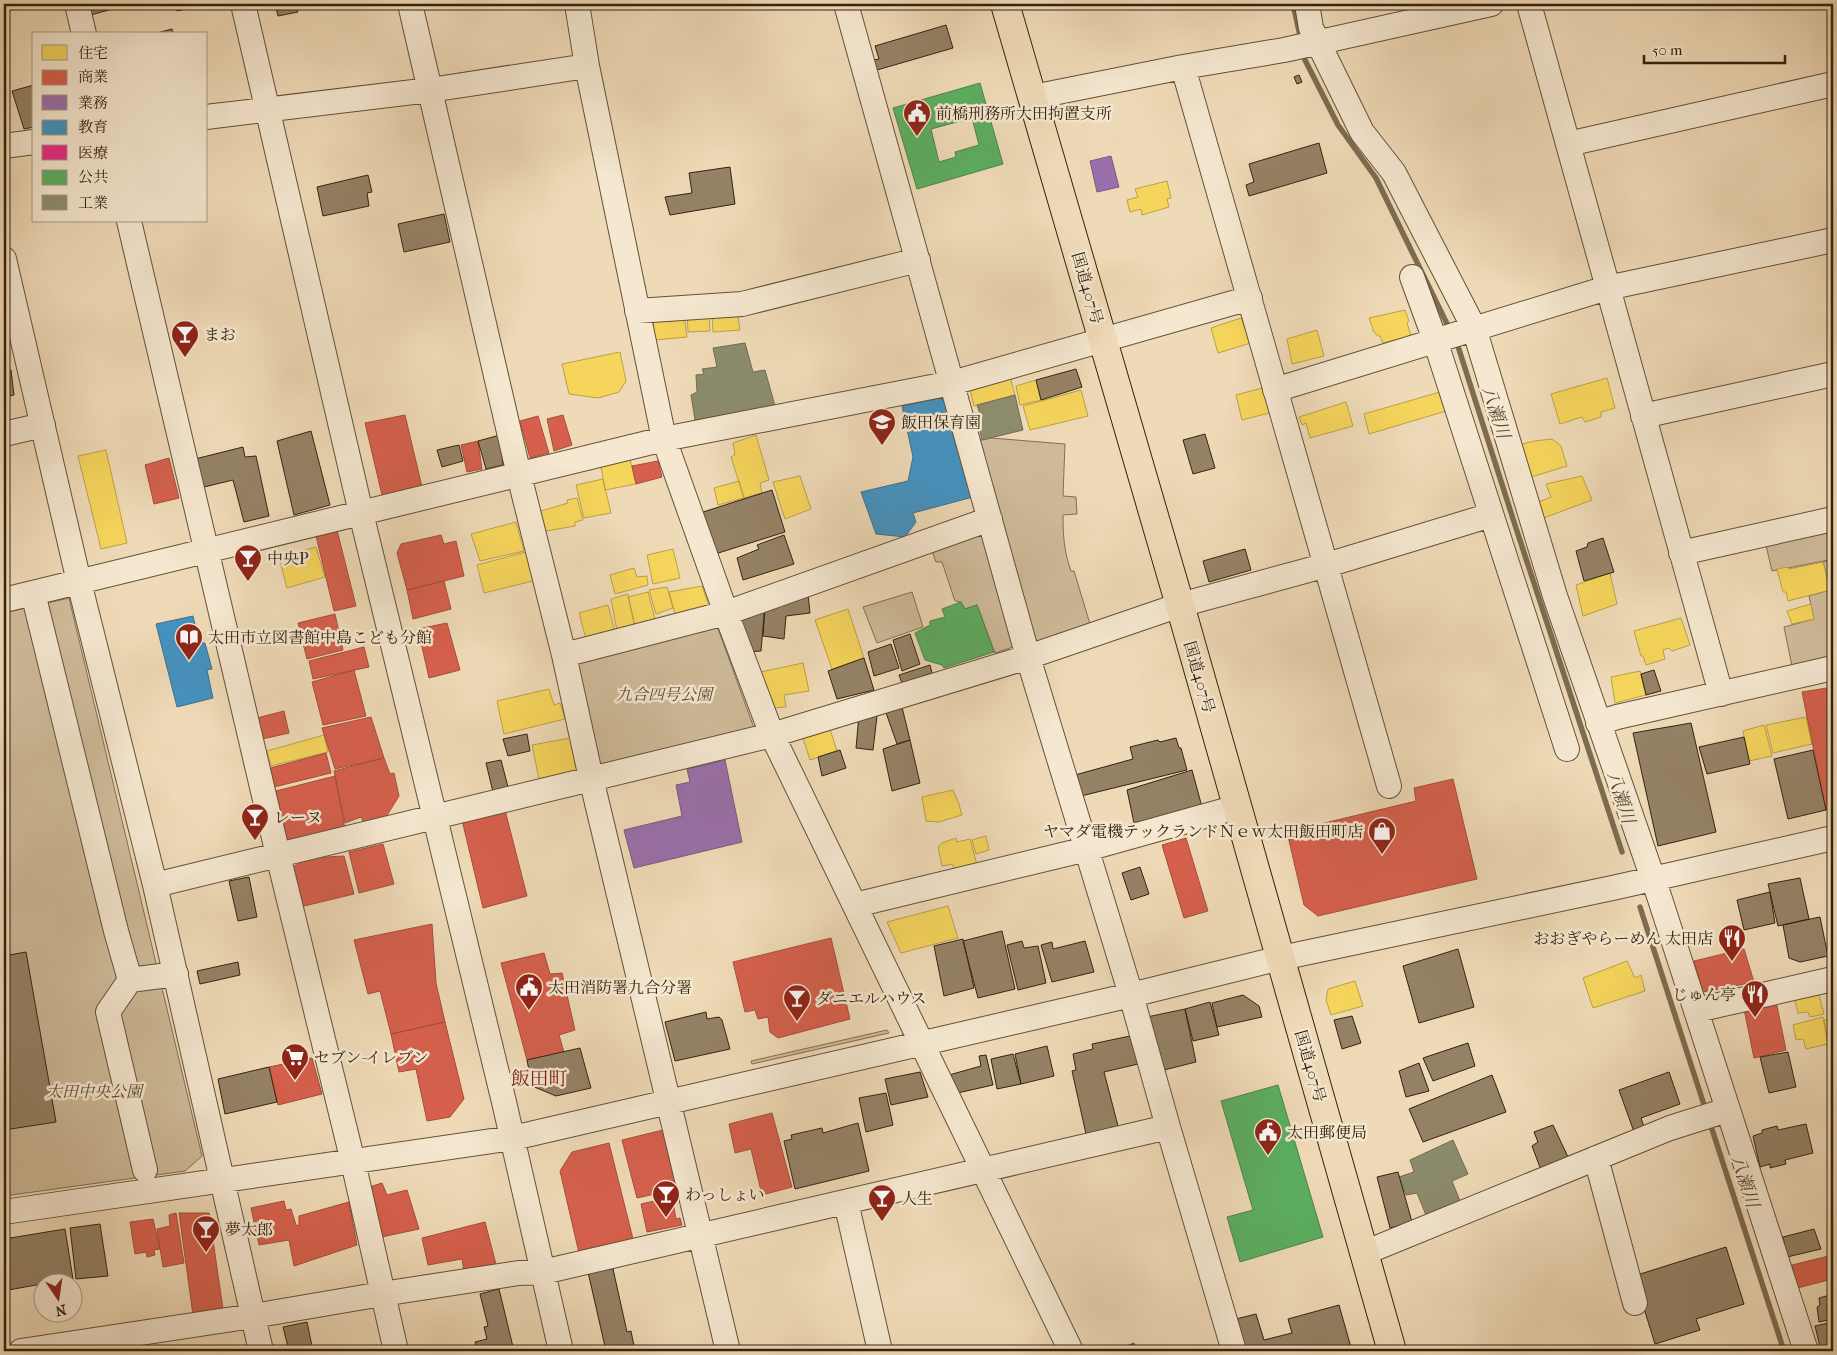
<svg xmlns="http://www.w3.org/2000/svg" width="1837" height="1355" font-family="'IM FELL French Canon','Noto Serif JP',serif">
<style>
.green{fill:#cfbb9a;stroke:#816f54}
.homes{fill:#f6d55c;stroke:#bca045}
.shops{fill:#d6604d;stroke:#a54e3a}
.offices{fill:#9970ab;stroke:#7a597c}
.schools{fill:#4393c3;stroke:#3e718d}
.health{fill:#e7298a;stroke:#b12765}
.public{fill:#5aae61;stroke:#4e8448;fill-rule:evenodd}
.industry{fill:#8c8c6e;stroke:#716c51}
.lines{fill:none;stroke-linecap:round;stroke-linejoin:round}
.stream{stroke:#7d6c51;stroke-width:5.5}
.building{fill:#958266;stroke:#33230e}
.minor-casing{stroke:#625138;stroke-width:26}
.highway-casing{stroke:#33230e;stroke-width:30}
.minor{stroke:#f5e7d0;stroke-width:24}
.highway{stroke:#efdab7;stroke-width:28}
.labels{text-anchor:middle;stroke-width:5;stroke-linejoin:round;paint-order:stroke}
.poi-label{font-size:16px;fill:#33230e;stroke:#f5e7d0;text-anchor:start}
.street-label{font-size:16px;fill:#33230e;stroke:#f5e7d0}
.park-label{font-size:16px;font-style:italic;fill:#5a4931;stroke:#f5e7d0}
.water-label{font-size:18px;font-style:italic;fill:#5e4d35;stroke:#f5e7d0}
.quarter-label{font-size:19px;fill:#7a1f14;stroke:#f5e7d0}
</style>
<rect width="100%" height="100%" fill="#efdab7"/>
<filter id="stains"><feTurbulence type="fractalNoise" baseFrequency=".004" numOctaves="4"/><feColorMatrix values="0 0 0 0 .2 0 0 0 0 .09 0 0 0 0 .02 0 0 0 .5 -.17"/></filter>
<radialGradient id="worn" r=".72"><stop offset=".6" stop-color="#630" stop-opacity="0"/><stop offset="1" stop-color="#630" stop-opacity=".3"/></radialGradient>
<path class="green" d="M991,438L1065,444L1063,496L1076,497L1077,514L1063,515C1063,535 1064,552 1071,571H1074L1090,624L1038,641L1031,637L977,441Z
M1833,527V656L1792,666L1784,627L1814,619L1809,596L1830,590L1823,562L1829,560L1772,571L1765,541Z
M975,533L984,537L1016,646L995,653L977,605L965,609L961,602L955,601L942,562H936L933,554L937,547Z
M912,592L923,627L877,643L863,607Z
M69,598L202,1156L185,1171L4,1196V613Z
M716,623L754,728L607,766L597,763L573,660Z
M887,1030L889,1033L752,1064L751,1061Z"/>
<path class="homes" d="M1167,181L1171,198L1167,199L1169,207L1142,215L1141,209L1130,212L1127,200L1138,197L1135,189Z
M737,308L740,330L713,332L712,310Z
M1405,310L1409,321L1407,323L1411,336L1383,343L1380,336H1378L1374,332L1369,318Z
M709,312L710,331L688,332L687,313Z
M684,315L687,337L655,340L653,320Z
M1241,318L1251,343L1218,353L1211,328Z
M1317,330L1324,356L1292,364L1287,339Z
M620,352L626,381L619,392L598,398L569,394L562,364Z
M1010,377L1015,395L974,406L970,389Z
M1607,378L1615,408L1601,412V417L1585,422L1582,417L1560,424L1551,394Z
M1036,380L1041,400L1020,405L1016,386Z
M1266,387L1273,412L1242,420L1236,395Z
M1081,390L1088,416L1030,430L1023,406Z
M1440,392L1446,411L1369,434L1364,414Z
M1346,402L1353,426L1310,438L1306,423L1302,425L1299,417Z
M756,435L769,480L760,483L762,493L744,498L731,457L735,455L733,443Z
M1552,439L1561,446L1567,466L1528,478L1519,445L1534,441Z
M106,450L127,543L101,549L78,456Z
M630,460L636,484L605,490L601,467Z
M800,476L811,509L785,519L773,482Z
M1582,476L1592,500L1541,519L1536,503L1551,497L1546,484Z
M603,479L611,513L584,518L576,485Z
M739,481L744,498L718,505L714,488Z
M577,498L583,520L575,522V526L541,532L538,512L568,503L567,500Z
M516,522L524,551L480,561L471,534Z
M316,547L325,577L287,588L279,557Z
M673,549L680,578L653,584L647,555Z
M4,550L9,566L4,567Z
M526,552L533,581L484,593L477,565Z
M1823,562L1830,590L1788,601L1786,592H1783L1777,569L1788,567L1789,569Z
M634,568L637,577L647,576L648,585L615,594L610,575Z
M1610,573L1617,604L1583,616L1576,585Z
M702,586L711,612L677,621L669,592Z
M667,587L673,608L656,614L649,590Z
M648,592L656,623L635,627L628,597Z
M628,594L635,627L617,631L611,599Z
M1811,604L1814,619L1792,624L1787,611Z
M608,605L615,632L586,639L579,613Z
M848,609L864,658L832,669L815,620Z
M1681,618L1690,645L1672,651L1669,648L1663,650L1665,659L1646,665L1643,656H1641L1634,631Z
M803,663L809,691L784,695L786,707L771,708L756,673Z
M1640,671L1646,695L1615,703L1611,677Z
M549,689L554,705L560,703L565,719L504,734L497,701Z
M1806,717L1812,744L1773,753L1766,725Z
M1764,725L1772,756L1749,761L1743,731Z
M829,726L837,751L810,760L802,735Z
M324,735L328,752L271,766L267,751Z
M570,738L578,770L539,779L532,745Z
M953,790L959,804L962,815L939,822L926,821L922,797Z
M986,836L989,850L976,854L972,840Z
M956,838L957,842L970,839L977,865L954,871L953,864L942,866L938,847L942,843Z
M948,906L958,938L901,953L887,922Z
M1627,961L1635,978L1641,975L1645,991L1593,1008L1583,978Z
M1355,981L1363,1006L1331,1015L1326,1000L1328,989Z
M1818,992L1824,1014L1810,1017L1808,1012L1798,1013L1794,997Z
M1823,1017L1828,1044L1806,1049L1803,1039L1796,1040L1793,1025Z
M1833,1018V1043L1828,1044L1824,1020Z"/>
<path class="shops" d="M405,415L422,487L382,495L365,423Z
M563,415L572,445L554,451L547,419Z
M538,416L549,453L530,458L520,421Z
M478,441L482,469L467,472L461,445Z
M169,458L179,498L154,504L145,465Z
M658,461L662,477L636,484L632,466Z
M337,530L356,606L334,611L316,536Z
M441,535L444,544L456,541L464,576L407,590L397,553L401,544Z
M444,581L451,609L413,619L407,590Z
M335,614L343,650L307,659L298,623Z
M447,623L460,670L429,678L418,629Z
M364,647L369,667L313,679L309,661Z
M354,670L366,716L323,725L312,682Z
M1833,687V809L1826,810L1802,692Z
M284,711L289,733L258,740L253,719Z
M371,717L384,758L335,769L322,728Z
M326,753L331,773L270,788L267,769Z
M384,758L390,774L394,773L399,796L386,817L364,823L361,817L345,823L334,771Z
M335,776L345,829L286,842L272,792Z
M1453,779L1477,879L1318,916L1304,905L1287,832L1416,801L1414,788Z
M505,810L527,896L483,908L462,820Z
M1186,838L1208,911L1184,918L1162,845Z
M383,844L394,884L359,893L349,852Z
M344,856L354,894L300,907L292,870L293,867L309,858Z
M432,924L436,983L445,1022L391,1034L380,991L368,994L354,940Z
M831,938L850,1019L778,1038L770,1032L768,1017L758,1019L755,1010L745,1012L733,962Z
M1744,949L1754,982L1703,992L1694,961Z
M544,953L550,974L562,973L575,1030L559,1035L564,1052L527,1060L501,963Z
M1776,1001L1786,1050L1754,1058L1744,1009Z
M445,1022L464,1099L450,1117L427,1121L416,1069L399,1072L391,1034Z
M312,1058L322,1094L278,1105L269,1067Z
M772,1113L792,1187L762,1195L751,1149L735,1153L729,1124Z
M663,1130L678,1189L637,1198L622,1140Z
M609,1143L633,1239L579,1253L560,1171L572,1152Z
M382,1183L387,1195L407,1190L419,1229L377,1238L366,1188Z
M672,1197L676,1219L680,1218L682,1225L647,1232L641,1204Z
M284,1201L286,1210L291,1209L296,1225L299,1226V1216L349,1202L357,1245L294,1266L289,1240L259,1245L251,1208Z
M176,1213L184,1263L163,1267L157,1229L170,1226L169,1215Z
M179,1213H209L223,1309L193,1315Z
M153,1219L160,1249L154,1250L155,1255L147,1257L146,1252L135,1254L130,1222Z
M485,1222L497,1268L464,1272L462,1259L428,1265L422,1238Z
M1833,1255V1279L1797,1288L1792,1265Z"/>
<path class="offices" d="M1111,156L1119,187L1097,192L1090,161Z
M725,760L742,842L634,868L624,830L682,816L676,785L690,782L687,769Z"/>
<path class="schools" d="M940,398L953,406L973,497L913,513L916,522L905,537L876,534L861,492L908,481L913,457L902,406Z
M193,616L199,643H205L212,669L207,670L213,698L177,707L156,624Z"/>
<path class="health" d="M1134,1343L1137,1351H1113Z"/>
<path class="public" d="M980,83L1003,164L917,189L893,108ZM972,118L979,145L955,152L956,157L939,162L931,129Z
M961,602L965,609L977,605L994,652L944,668L942,665L925,660L915,633L930,625V621L945,617L942,609Z
M1278,1085L1323,1237L1240,1262L1227,1217L1253,1210L1221,1101Z"/>
<path class="industry" d="M745,343L753,372L765,370L775,406L695,420L691,395L697,392L696,375L704,374L702,369L717,367L713,348Z
M1015,395L1023,430L982,440L977,419L981,417L977,405Z
M1453,1140L1468,1174L1452,1181L1460,1201L1426,1215L1417,1193L1406,1195L1399,1177L1414,1172L1410,1160Z"/>
<g class="lines">
<path class="stream" d="M1293,4L1301,40
M1303,52L1305,60L1338,125L1376,178L1450,330
M1456,340L1515,525L1622,852
M1640,907L1706,1111
M1709,1120L1784,1351"/>
</g>
<path class="building" d="M84,4H115L116,8L87,16Z
M176,4H208L177,11Z
M275,4H296L298,12L278,16Z
M946,25L953,48L877,70L874,60L879,59L875,46Z
M172,29L173,34H153Z
M1299,75L1302,82L1297,84L1294,77Z
M34,85V127L24,129L12,91Z
M1319,143L1327,173L1249,196L1246,185L1254,182L1249,164Z
M730,167L735,204L670,215L665,197L692,193L689,173Z
M368,175L372,192L367,193L369,206L323,216L317,187Z
M444,214L450,242L404,252L398,224Z
M1076,369L1082,387L1041,400L1036,380Z
M11,370L14,395L4,397V371Z
M311,431L330,505L294,515L277,441Z
M1205,434L1215,468L1193,474L1183,440Z
M500,435L503,465L486,469L478,441Z
M459,445L463,461L442,467L437,450Z
M243,447L245,457L256,456L269,516L244,522L233,480L204,487L195,459Z
M772,490L785,532L712,555L700,513Z
M784,535L794,564L743,580L737,558L759,549L757,545Z
M1603,538L1614,572L1584,581L1576,551L1587,547L1588,543Z
M1245,549L1251,570L1209,582L1203,561Z
M808,594L810,613L786,616L784,639L763,636L765,608L775,609V604Z
M765,604L761,651L745,652L737,611Z
M910,634L920,664L902,671L893,640Z
M891,644L899,668L874,676L868,652Z
M864,658L874,690L837,699L828,671Z
M930,665L932,673L902,683L899,675Z
M1654,670L1661,691L1646,695L1641,674Z
M901,703L910,740L897,744L884,707Z
M859,715L877,716L873,750L856,748Z
M1691,723L1716,832L1658,846L1633,733Z
M527,734L530,751L508,756L503,739Z
M1744,737L1750,764L1707,774L1699,747Z
M1176,738L1179,748H1181L1187,770L1081,796L1075,775L1133,759L1130,747L1158,740L1160,742Z
M910,740L920,783L892,791L883,749Z
M840,750L846,768L822,776L818,757Z
M1813,750L1826,810L1788,819L1774,759Z
M501,760L508,787L493,792L486,763Z
M1192,770L1202,807L1134,823L1127,790Z
M1140,867L1149,894L1131,900L1122,873Z
M249,877L257,917L238,921L229,881Z
M1800,878L1809,919L1778,926L1768,884Z
M1770,892L1775,923L1744,930L1737,900Z
M1820,917L1828,956L1800,962L1789,958L1783,925Z
M1002,931L1015,989L978,998L963,941Z
M963,939L974,988L944,996L934,946Z
M1022,941L1024,948L1038,946L1046,983L1018,990L1007,945Z
M1085,941L1094,972L1052,982L1041,945L1052,942L1053,949Z
M1458,949L1474,1007L1419,1023L1403,966Z
M26,952L56,1122L4,1130V956Z
M238,962L240,975L200,984L197,971Z
M1243,995L1259,1006L1262,1017L1217,1027L1212,1003Z
M1210,1002L1219,1035L1193,1041L1185,1009Z
M1185,1009L1196,1062L1160,1071L1147,1017Z
M706,1012L707,1019L719,1017L722,1020L730,1049L675,1061L665,1022Z
M1352,1016L1361,1043L1342,1049L1334,1020Z
M1130,1036L1138,1064L1104,1072L1118,1126L1086,1134L1072,1071L1076,1070L1073,1054L1093,1049L1092,1044Z
M1468,1043L1475,1066L1433,1081L1423,1058Z
M1047,1046L1054,1076L1021,1084L1015,1054Z
M580,1048L591,1088L556,1096L532,1086L527,1060Z
M1788,1052L1796,1087L1769,1093L1760,1057Z
M1013,1054L1021,1084L997,1089L991,1059Z
M986,1055L993,1085L953,1094L949,1075L981,1066L979,1056Z
M1419,1063L1429,1091L1406,1097L1399,1071Z
M269,1067L277,1102L225,1114L218,1079Z
M920,1072L928,1097L891,1105L885,1079Z
M1669,1072L1680,1104L1641,1118L1644,1127L1634,1132L1619,1090Z
M1492,1075L1506,1112L1423,1142L1409,1109Z
M886,1093L893,1125L866,1132L859,1098Z
M858,1123L869,1171L795,1189L784,1141L792,1139L791,1135L822,1128L823,1133Z
M1806,1124L1813,1153L1785,1160L1786,1164L1770,1168V1164L1760,1167L1753,1136L1762,1133V1130L1777,1126L1778,1130Z
M1553,1125L1568,1157L1541,1170L1532,1146L1538,1142L1534,1132Z
M1398,1172L1412,1222L1390,1228L1377,1177Z
M100,1224L108,1276L76,1279L70,1228Z
M65,1229L73,1279L42,1282V1284L8,1290L4,1256V1239Z
M1814,1229L1821,1249L1787,1257L1783,1237Z
M1726,1247L1744,1304L1696,1319L1700,1330L1655,1344L1634,1276Z
M610,1267L611,1269H613L627,1332L631,1331L634,1346L638,1345L640,1351H606L588,1272Z
M1830,1280H1833V1319L1819,1322L1817,1307L1820,1305L1819,1298L1830,1295Z
M499,1289L514,1351H477L475,1342L487,1339L484,1327L488,1326L480,1294Z
M1339,1305L1352,1351H1245L1236,1319L1256,1314L1264,1340L1292,1333L1288,1319Z
M307,1322L313,1351H289L283,1327Z
M1833,1322V1351H1821L1815,1326Z"/>
<g class="lines">
<g class="minor-casing">
<path id="minor" d="M77,4L84,34
M243,4L361,513L504,1102L561,1351
M410,4L519,475L564,655L591,778L728,1351
M577,4L587,66L664,439L726,613L772,735L1071,1351
M846,4L1028,657L1131,995L1168,1127L1234,1351
M1307,4L1311,28L1362,132L1394,173L1474,328L1555,596L1659,896L1806,1351
M1529,4L1721,694
M1183,67L1389,786
M1033,97L1183,67L1284,50L1491,4
M206,117L430,90L587,66
M1568,144L1833,84
M4,146L34,142
M129,221L278,855L353,1162L396,1351
M4,259L79,582L155,885L261,1351
M1412,277L1435,340L1567,749
M637,311L742,304L918,260
M1275,390L1607,288L1833,240
M1643,416L1833,374
M4,434L43,425
M1681,553L1833,519
M33,593L116,931L130,980L176,974
M4,600L664,439L952,383L1250,298
M564,655L726,613L990,519
M1598,723L1617,717L1833,668
M155,885L772,735L1028,657L1180,605L1327,565L1491,515
M855,905L1087,849L1237,807
M130,980L108,1012L145,1170
M1697,1010L1833,979
M1596,1158L1635,1303
M846,1202L880,1351
M4,1212L513,1138L1131,995L1281,958L1617,887L1833,838
M1364,1253L1670,1128L1727,1110
M21,1351L253,1316L382,1294L519,1273L543,1272L1168,1127"/>
</g>
<g class="highway-casing">
<path id="highway" d="M1005,4L1180,605L1392,1351"/>
</g>
<use href="#minor" class="minor"/>
<use href="#highway" class="highway"/>
</g>
<defs>
<g id="civic-pin" transform="scale(1.4375)"><path d="M0 17L-7.5 6A9.5 9.5 0 1 1 7.5 6Z" fill="#8f2418" stroke="#f5e7d0"/><path d="M-.6-6.5H3V-4.5H.6V-3L4-1V1h2V6H-6V1h2V-1L-.6-3ZM-1.2 2.5V6h2.4V2.5Z" fill="#fff"/></g>
<g id="bar-pin" transform="scale(1.4375)"><path d="M0 17L-7.5 6A9.5 9.5 0 1 1 7.5 6Z" fill="#8f2418" stroke="#f5e7d0"/><path d="M-6-5H6L.8 .8V4.5H3.5V6h-7V4.5H-.8V.8Z" fill="#fff"/></g>
<g id="school-pin" transform="scale(1.4375)"><path d="M0 17L-7.5 6A9.5 9.5 0 1 1 7.5 6Z" fill="#8f2418" stroke="#f5e7d0"/><path d="M0-5L7-2L0 1L-7-2ZM-4 1L0 2.5L4 1V4Q0 6-4 4Z" fill="#fff"/></g>
<g id="library-pin" transform="scale(1.4375)"><path d="M0 17L-7.5 6A9.5 9.5 0 1 1 7.5 6Z" fill="#8f2418" stroke="#f5e7d0"/><path d="M-6-4Q-3-5.5-.7-3.5V5Q-3 3-6 4ZM6-4Q3-5.5 .7-3.5V5Q3 3 6 4Z" fill="#fff"/></g>
<g id="shop-pin" transform="scale(1.4375)"><path d="M0 17L-7.5 6A9.5 9.5 0 1 1 7.5 6Z" fill="#8f2418" stroke="#f5e7d0"/><path d="M-5-2.5h2.3a2.7 3.5 0 0 1 5.4 0H5L5.5 6h-11ZM-1.5-2.5h3a1.5 2.3 0 0 0-3 0Z" fill="#fff"/></g>
<g id="restaurant-pin" transform="scale(1.4375)"><path d="M0 17L-7.5 6A9.5 9.5 0 1 1 7.5 6Z" fill="#8f2418" stroke="#f5e7d0"/><path d="M-5-6h1v4h1v-4h1v4h1v-4h1v5L-1.5 .5V6h-2V.5L-5-1ZM5-6V6H3V1.5H1.5Q1.5-4 5-6Z" fill="#fff"/></g>
<g id="supermarket-pin" transform="scale(1.4375)"><path d="M0 17L-7.5 6A9.5 9.5 0 1 1 7.5 6Z" fill="#8f2418" stroke="#f5e7d0"/><path d="M-6-5.5h2.5l.6 2H6L4.5 2H-2.5L-4.4-4H-6ZM-1.5 3.2a1.3 1.3 0 1 0 .1 0ZM3 3.2a1.3 1.3 0 1 0 .1 0Z" fill="#fff"/></g>
</defs>
<g fill-rule="evenodd">
<use href="#civic-pin" x="917" y="113"/>
<use href="#bar-pin" x="185" y="334"/>
<use href="#school-pin" x="882" y="422"/>
<use href="#bar-pin" x="248" y="558"/>
<use href="#library-pin" x="189" y="637"/>
<use href="#bar-pin" x="255" y="817"/>
<use href="#shop-pin" x="1382" y="831"/>
<use href="#restaurant-pin" x="1732" y="938"/>
<use href="#civic-pin" x="529" y="987"/>
<use href="#restaurant-pin" x="1755" y="994"/>
<use href="#bar-pin" x="797" y="998"/>
<use href="#supermarket-pin" x="295" y="1057"/>
<use href="#civic-pin" x="1268" y="1132"/>
<use href="#bar-pin" x="666" y="1194"/>
<use href="#bar-pin" x="882" y="1198"/>
<use href="#bar-pin" x="206" y="1229"/>
</g>
<g class="labels">
<g class="poi-label">
<text x="936" y="119">前橋刑務所大田拘置支所</text>
<text x="204" y="340">まお</text>
<text x="901" y="428">飯田保育園</text>
<text x="267" y="564">中央P</text>
<text x="208" y="643">太田市立図書館中島こども分館</text>
<text x="274" y="823">レーヌ</text>
<text x="1363" y="837" text-anchor="end">ヤマダ電機テックランドＮｅｗ太田飯田町店</text>
<text x="1713" y="944" text-anchor="end">おおぎやらーめん 太田店</text>
<text x="548" y="993">太田消防署九合分署</text>
<text x="1736" y="1000" text-anchor="end">じゅん亭</text>
<text x="816" y="1004">ダニエルハウス</text>
<text x="314" y="1063">セブン-イレブン</text>
<text x="1287" y="1138">太田郵便局</text>
<text x="685" y="1200">わっしょい</text>
<text x="901" y="1204">人生</text>
<text x="225" y="1235">夢太郎</text>
</g>
<g class="street-label">
<text transform="translate(1088 288) rotate(74)" y="6">国道407号</text>
<text transform="translate(1200 677) rotate(74)" y="6">国道407号</text>
<text transform="translate(1311 1066) rotate(74)" y="6">国道407号</text>
</g>
<g class="park-label">
<text x="664" y="700">九合四号公園</text>
<text x="94" y="1097">太田中央公園</text>
</g>
<g class="water-label">
<text transform="translate(1496 412) rotate(72)" y="6">八瀬川</text>
<text transform="translate(1621 797) rotate(72)" y="6">八瀬川</text>
<text transform="translate(1745 1181) rotate(72)" y="6">八瀬川</text>
</g>
<g class="quarter-label">
<text x="539" y="1085">飯田町</text>
</g>
</g>
<rect width="1837" height="1355" fill="none" stroke="#efdab7" stroke-width="20"/>
<rect x="5" y="5" width="1827" height="1345" fill="none" stroke="#33230e" stroke-width="2.5"/>
<rect x="10" y="10" width="1817" height="1335" fill="none" stroke="#33230e"/>
<rect x="32" y="32" width="175" height="190" fill="#f5e7d0" stroke="#a79982"/>
<rect x="42" y="45" width="25" height="15" fill="#f6d55c" stroke="#a79982"/>
<text x="78" y="58" font-size="15" fill="#33230e">住宅</text>
<rect x="42" y="70" width="25" height="15" fill="#d6604d" stroke="#a79982"/>
<text x="78" y="82" font-size="15" fill="#33230e">商業</text>
<rect x="42" y="95" width="25" height="15" fill="#9970ab" stroke="#a79982"/>
<text x="78" y="108" font-size="15" fill="#33230e">業務</text>
<rect x="42" y="120" width="25" height="15" fill="#4393c3" stroke="#a79982"/>
<text x="78" y="132" font-size="15" fill="#33230e">教育</text>
<rect x="42" y="145" width="25" height="15" fill="#e7298a" stroke="#a79982"/>
<text x="78" y="158" font-size="15" fill="#33230e">医療</text>
<rect x="42" y="170" width="25" height="15" fill="#5aae61" stroke="#a79982"/>
<text x="78" y="182" font-size="15" fill="#33230e">公共</text>
<rect x="42" y="195" width="25" height="15" fill="#8c8c6e" stroke="#a79982"/>
<text x="78" y="208" font-size="15" fill="#33230e">工業</text>
<g transform="translate(58 1298) rotate(167)"><circle r="24" fill="#f5e7d0" stroke="#a79982"/>
<path d="M0-4L9 19L0 12L-9 19Z" fill="#8f2418"/>
<text y="-8" font-size="14" font-weight="bold" text-anchor="middle" fill="#33230e">N</text>
</g>
<path d="M1644 55v8h141v-8" fill="none" stroke="#33230e" stroke-width="2.5"/>
<text x="1652" y="55" font-size="15" fill="#33230e" stroke="#f5e7d0" stroke-width="4" paint-order="stroke">50 m</text>
<rect width="100%" height="100%" filter="url(#stains)"/>
<rect width="100%" height="100%" fill="url(#worn)"/>
</svg>
